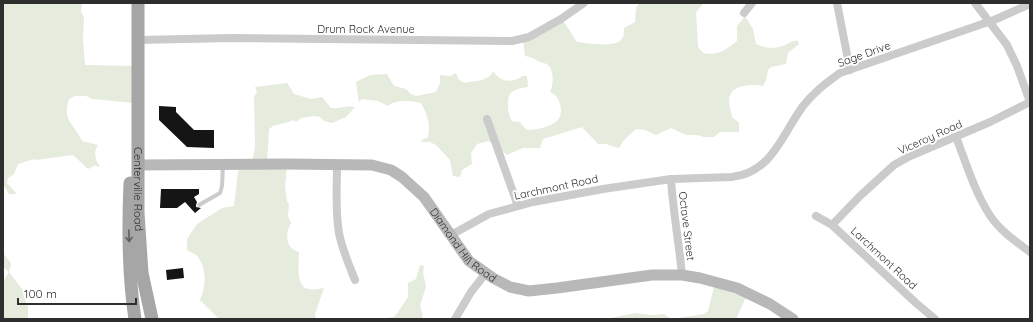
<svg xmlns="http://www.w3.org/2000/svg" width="1033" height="322" font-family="Quicksand,sans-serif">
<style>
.green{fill:#e5ebdd}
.building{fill:#151515}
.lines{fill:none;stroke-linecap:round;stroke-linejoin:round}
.lane{stroke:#cbcbcb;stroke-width:4}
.street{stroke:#cbcbcb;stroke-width:8}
.secondary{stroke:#b8b8b8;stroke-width:11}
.primary{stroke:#a6a6a6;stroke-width:13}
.oneway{stroke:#5e5e5e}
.labels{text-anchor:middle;stroke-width:4;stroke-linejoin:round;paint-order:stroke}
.street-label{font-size:11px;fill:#2e2e2e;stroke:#fff}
</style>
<rect width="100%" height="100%" fill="#fff"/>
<path class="green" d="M3,3H82L81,11L84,18L83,39L85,65L137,66L134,103L93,99L86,96H75L69,99C62,122 73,122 82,141L98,145C93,152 95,160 100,166L97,167L96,165L88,169L73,155L36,160L34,159L18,164L14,174L8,178L7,183L17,194H9L3,184Z
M639,3H711L703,4L696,12L698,47L703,53C718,56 726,50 737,41V26L745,16L753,29L756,44C767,49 774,49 785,45C789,43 793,40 798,41L799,44L788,53L786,64L771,67L768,70L766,80L763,86C750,84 730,84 729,101C729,106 731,112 732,117L739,123V132H720L714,137H704L697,135H686L671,128L656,135L645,130L636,129L624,140L619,148L606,144H598L582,127L543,139L540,148H523L507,155L489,141L477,144L471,153L472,164L462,170L460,177L453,176L450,160L436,145L430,142H421L422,140L428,137C431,124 427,114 421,103C411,101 397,99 388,106L378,101L362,99L359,102L356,82L370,75L387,74L394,86L406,89L411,94L416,96L436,92L440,83V75L450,76L456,73L459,80L465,83C475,80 489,82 493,71C501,83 512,83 523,76H527L528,87C516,89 507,90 508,105C508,112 509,115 512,121L520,122C523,126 525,130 530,130C536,130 552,126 557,121C565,113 560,95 550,92C554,85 554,69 547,64C545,63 542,63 540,62C534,59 532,57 525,56L523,40L562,19L577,42C586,43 613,48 621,40C624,37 624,32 624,28L635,22L636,8Z
M287,83L294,94L311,99L322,97L331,108C340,109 347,105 355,107L346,117L332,123L324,121L320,117L314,116L301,118L296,122L293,120C285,125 277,122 269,129L267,163L287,165L285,187L287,201L289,204L288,216L291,223C285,233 285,249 299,252C299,263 295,286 308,289C313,290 319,289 324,288L315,314L316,319H219L200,300C206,288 207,269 198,257C196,254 190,252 187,250V239L197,224L222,208L234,206L239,164L252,163L255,147L254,97L257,92L255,87Z
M3,253L11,263L9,272L22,289L25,300L28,307V319H3V282L9,272L3,267Z
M420,265L424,266L423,272L426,287L420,305L423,317L420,319H378L394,317L398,312L408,297V283L416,279Z
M715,283L747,295L736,319H606L635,313L652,315L664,314L671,319L704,314L708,311Z"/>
<path class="building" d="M159,106L176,107V112L194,130H214V148L187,147L159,120Z
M161,189H199V194L194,197L197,202L196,205V207L201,208L195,213L185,202L177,208H160Z
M183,268L184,278L167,280L166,270Z"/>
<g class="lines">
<path class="lane" d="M199,205L220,193L222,186L223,165"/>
<path class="street" d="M837,3L850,70
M975,3L1007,45L1017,66L1030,102
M744,13L752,3
M138,40L231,38L512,41L529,37L561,19L584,3
M487,119L518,206
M956,137C966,163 974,190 989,214C999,230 1015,241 1030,252
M337,165C337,187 335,211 339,233C342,249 349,265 355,280
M671,179C673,211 679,243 682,275
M816,216L832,225L916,303L935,319
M832,225L860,196L894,165L908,157L990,122L1030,102
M451,235L489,214L533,202L603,189L671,179L732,177C772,173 783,133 803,106C814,92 826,83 840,73L994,20L1030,4
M455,319L471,292L486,273"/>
<path class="secondary" id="s1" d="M139,165L286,164L372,165L391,170L402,177L424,197L469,261L493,278L510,287L529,291L557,288L652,275H682L700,278L737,288L770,304L793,319"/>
<g class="primary">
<path id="s2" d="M138,3V213L142,273L152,319"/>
<path d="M130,183C128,229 128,274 135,319"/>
</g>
</g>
<defs><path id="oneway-shaft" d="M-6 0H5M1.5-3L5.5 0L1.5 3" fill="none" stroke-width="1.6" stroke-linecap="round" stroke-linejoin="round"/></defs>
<use class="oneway" href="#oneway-shaft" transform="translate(129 236) rotate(89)"/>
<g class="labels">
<g class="street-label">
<text x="366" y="33">Drum Rock Avenue</text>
<text transform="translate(864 54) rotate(-20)" y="4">Sage Drive</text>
<text transform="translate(930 137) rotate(-24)" y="4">Viceroy Road</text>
<text transform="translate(556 187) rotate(-12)" y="4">Larchmont Road</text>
<text dy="4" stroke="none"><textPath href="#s2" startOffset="186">Centerville Road</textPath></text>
<text transform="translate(687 226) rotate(83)" y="4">Octave Street</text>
<text dy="4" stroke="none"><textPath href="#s1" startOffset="358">Diamond Hill Road</textPath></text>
<text transform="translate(884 258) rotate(43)" y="4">Larchmont Road</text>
</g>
</g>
<rect width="1033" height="322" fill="none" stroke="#2e2e2e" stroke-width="8"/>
<path d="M18 298v6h118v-6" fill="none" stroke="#2e2e2e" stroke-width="2"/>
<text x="24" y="298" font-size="12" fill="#2e2e2e" stroke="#ffffff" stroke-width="3" paint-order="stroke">100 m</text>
</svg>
